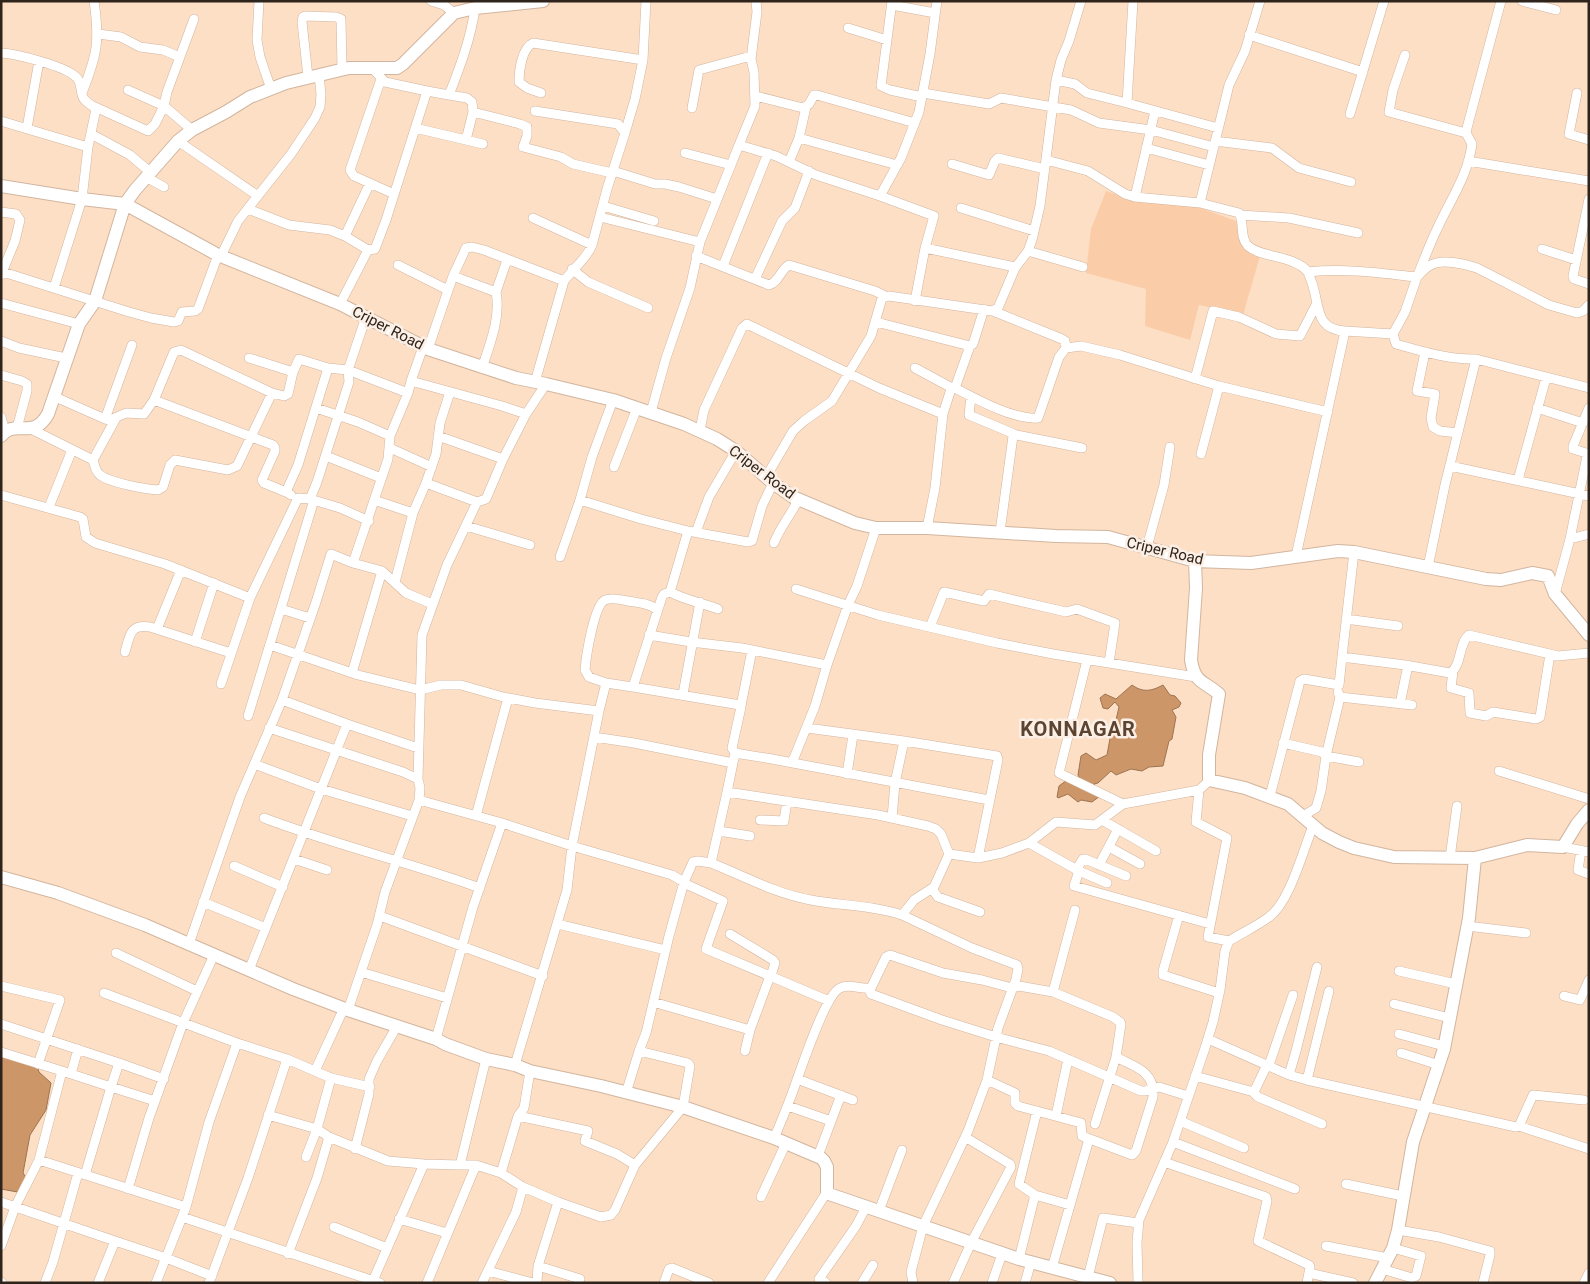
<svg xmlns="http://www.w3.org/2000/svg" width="1590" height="1284" font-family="Roboto,sans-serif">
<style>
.green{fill:#facda8}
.water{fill:#cc9669;stroke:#9d7452}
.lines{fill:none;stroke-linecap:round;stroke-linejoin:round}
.street-casing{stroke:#d2b59e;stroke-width:10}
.secondary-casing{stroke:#d2b59e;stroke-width:14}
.street{stroke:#fff;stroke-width:9}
.secondary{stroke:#fff;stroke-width:12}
.labels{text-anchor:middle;stroke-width:5;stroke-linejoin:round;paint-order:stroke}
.street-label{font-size:15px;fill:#2f241b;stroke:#fcf0e6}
.district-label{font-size:20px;font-weight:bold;letter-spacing:1px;fill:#5d4430;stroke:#fcf0e6}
</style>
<rect width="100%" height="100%" fill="#fddfc6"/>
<path class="green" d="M1106,191L1143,203L1190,204L1236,221L1243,248L1260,256L1243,315L1199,305L1190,340L1145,326L1146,289L1086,273L1091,229Z"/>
<path class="water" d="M1132,685C1143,693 1152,691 1163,685L1170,695L1175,696L1181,703L1179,707L1172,710L1176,717L1172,739L1169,741L1163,766L1149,767L1142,771L1131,769L1116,775L1111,771L1098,783L1094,784L1100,796L1092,802L1081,800L1078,802L1068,794L1058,798L1057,797L1059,786L1067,780L1082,782L1078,775L1081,756L1086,753L1096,760L1107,755L1113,722L1116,720L1119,707L1115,702L1108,709L1103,708L1100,698L1105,694L1116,699Z
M1,1054L35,1060L39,1072L51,1083L46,1110L30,1135L23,1173L28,1180L23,1193L1,1189Z"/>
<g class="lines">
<g class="street-casing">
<path id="street" d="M259,1L257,40L260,57L271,89
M431,1L444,5L454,13
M892,1L881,86L890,90L922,97
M1133,1L1127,103L1218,128
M1501,1L1467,128L1466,133L1472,144C1468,175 1451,199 1438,227C1430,243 1424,260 1417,277C1420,274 1424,269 1429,266C1441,258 1465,264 1477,268L1549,305L1577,313L1583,311L1589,305
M1522,1L1556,10
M892,5L935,13
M848,28L887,40
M98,34L121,37L140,47L163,50L180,57
M1249,35L1363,72
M1,53C17,54 65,66 76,77C83,83 79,92 84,99C87,103 92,105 96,109L88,147
M1405,55L1393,90L1389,112L1466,133
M308,77L302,22L303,17L305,16L336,17L341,19L342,69
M381,79L350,170L354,176L394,194
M1056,80L1075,84L1087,93L1127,103
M427,91L449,95C460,67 471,38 475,8
M82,93C97,55 100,42 94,1
M541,93L527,88L519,82C519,70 522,48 533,43L643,60
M923,93L989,104L1001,98L1071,110L1099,123L1151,130L1214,147
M1577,93L1569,134L1589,140
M449,95L467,98L472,102L473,112L466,140
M756,96L803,108L809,104L814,95H817L915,123
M93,106L148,131L155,124L164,106L128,90
M692,108L699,70L751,56
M535,111L618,124L625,133
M473,112L520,124L527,127V136L523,147L561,157L573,164L612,173
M1350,114L1384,1
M1,121L88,147L82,199L54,288
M27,128L39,61
M415,128L483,144
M192,130L164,106L167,92L194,19
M91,134L130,155L150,172
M799,138L897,165
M178,141L258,196
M1215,141L1272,148L1299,168L1351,182
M739,145L755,106L754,72L751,59L757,12L756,1
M1146,148L1209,165
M685,153L731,165
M1046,160L1088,171L1125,194L1135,197L1200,203L1239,213C1245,223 1239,237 1248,246C1261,258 1294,255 1308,272C1309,275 1311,280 1312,283C1320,306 1315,330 1345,331
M1468,161L1589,181
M789,162L799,138L806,107
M952,164L989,175L995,161L998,158L1045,169
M613,171L655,184H665L679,187L717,199
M146,177L164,187
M1135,197L1155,111
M1589,199L1573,276L1574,279L1589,284
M1200,203L1229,85L1245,51L1260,1
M603,206L654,221
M961,208L1034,231
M248,209L289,225L330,230L345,236L368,250L375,249L386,220L427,91L385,82L373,69
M1,212L16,214L20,220L15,241L1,275
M1240,215L1289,218L1358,233
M600,217L700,242
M533,218L592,245
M345,236L370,183
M925,248L1015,267
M1542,249L1576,260
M1028,251L1083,267
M221,256L238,221L291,154L315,118L320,107L321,94L319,75
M696,256L769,285C779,282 781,269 789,265L875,291L885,296
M398,265L448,290
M723,266L768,153
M572,269L588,282L648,308
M3,272L129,312L151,318L174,322L178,321L182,312L195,311L198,309L218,255
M1308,272C1344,268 1380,273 1417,277L1405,312L1393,334L1396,344C1421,351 1449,360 1476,359L1589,388
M453,276L466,248L472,247L484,250L564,281
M755,279L782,221L795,208L809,171
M496,292L507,260
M915,301L925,248L934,216L880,196L901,158L919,112L930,54L937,1
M1,303L79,324
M340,304L368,250
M993,311L1062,339L1065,341L1066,348
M876,322L970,346L973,344L984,309
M1,341L19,348L66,358
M428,349L453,276L496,292C501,317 490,344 482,368
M1425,352L1417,391L1435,394L1431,418L1433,427L1440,431L1458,433
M249,358L293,372
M915,368L952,388
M1,375L22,381L27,384V391L17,428
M1195,379L1213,311L1239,317L1276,334L1300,336L1317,303
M411,381L502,406L526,414
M535,382L564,281C572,270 588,257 592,245L607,189L625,133L635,99L643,60L646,1
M955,388L970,346
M53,396L105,419L110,420L126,413L144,414L154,400
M971,397L969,415L1012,433L1013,436L1000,532
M316,408L358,422L390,436
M1537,408L1583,423
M651,412L666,358L690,288L700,242L739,145L776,156L816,175L880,196
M1,417L5,431
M105,419L132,345
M31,429L93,460C95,466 95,471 100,475C111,483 144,489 158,490L163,487L170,465L175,460L228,470L237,466L272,393
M700,430L704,410L742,328L747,324L879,388L943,414
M1012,434L1082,448
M438,436L503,459
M390,448L432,467
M1201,454L1219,386
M326,456L381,478
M93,460L116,418
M1450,466L1589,496
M614,467L637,408
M766,477L793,431L804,421L832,401L871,336L882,298L889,296L992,311L998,308L1015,268L1028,251L1032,240L1040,206L1056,80L1061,60L1069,41L1081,1
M1518,480L1546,378
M426,483L477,502
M286,492L264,483L262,480L275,451V448L273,445L154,400L174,352L181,350L272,393L284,396L288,394L293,372L299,359L328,368L348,370L408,393
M1,495L80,517L83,519L86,537L95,543L165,564L250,598
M291,495L286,492L298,465L328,368
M310,499L340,508L369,521
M374,500L413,513
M580,500L641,519L688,531
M49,507L72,450
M466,526L530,545
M927,528L935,488L943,414L951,389L955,388C976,399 1014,420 1038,418L1059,357L1066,348L1081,346L1120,355L1219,386L1328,412
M696,532L709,497L736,451
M1570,539L1589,534
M774,543C780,527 791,515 798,500
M1147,547L1164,485L1170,447
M1296,556L1345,331L1393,334
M560,557L580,500L592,457L613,400
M353,563L382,571L406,593L432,604
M1428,567L1445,485L1476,359
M395,582L413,513L426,483L436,454L440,423L450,392
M796,589L878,615L997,643L1053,654L1196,677
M670,592C685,600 702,603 718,609
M1555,594L1570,539L1587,456L1586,453L1573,449V446L1589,408
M281,609L310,618
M1346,619L1398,626
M930,627L944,592L984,601L989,594L1066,612L1077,609L1115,623L1109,663
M157,629L181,570
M649,635L691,642L742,648L827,665
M195,642L214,583
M270,645L358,675L420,690L441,685H461L503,697L535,703L599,711
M125,652C130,636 129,624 150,627L231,653
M1342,657L1354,552
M1087,660L1059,773L1123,804
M1453,671L1451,688L1469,693L1470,713L1486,716L1493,712L1536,719L1540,717L1550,654
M352,673L382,571
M606,683L589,677L585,670C586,657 594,605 605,600C612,597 621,600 628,601C638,603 650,603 657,610
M221,684L250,598L298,498L310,499L317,482L349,382L348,370L366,317
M633,687L740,705L741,707L732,748L735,753
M1338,692L1340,697L1412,705
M683,694L700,602
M282,700L347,724
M1400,704L1408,665
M741,706L752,650
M248,716L314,500
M269,728L403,772L418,779
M807,728L904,741L895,783L892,818
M594,737L634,743L733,763
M904,741L997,756L998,760L978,858
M1283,743L1322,752L1326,756L1359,762
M792,763L815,706L827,665L848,605L857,586L876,528
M254,764L321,789L412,816
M1499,771L1589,799
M847,774L853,735
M1199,790L1196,822L1227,838L1208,937L1229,941
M727,792L878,815L928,826L936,829L941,834L949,854L934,887L914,900L902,915C872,905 842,906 811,900C776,894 744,876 711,863Z
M727,792L735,753L772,759L989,800
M1270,796L1300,681L1304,679L1339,685L1342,657L1405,665L1450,673C1462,666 1458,644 1469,635L1558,656L1589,653
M419,800L502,823L473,907L436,1039
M476,816L508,698
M1303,816L1316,808L1321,791L1326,756L1340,697
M264,818C335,845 409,862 480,888
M760,820L784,821L787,801
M1102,820L1156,851
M502,823L572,846L672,875L684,882L669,936L646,1033L639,1051L626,1093
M719,831L750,836
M1029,843L1056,822L1095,825L1123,804L1199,790L1210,780
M1109,847L1140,864
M1563,847L1589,852
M1581,850L1578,870L1589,874
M949,854L978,858L1002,853L1029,843L1079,871L1107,883
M1450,858L1457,806
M294,859L327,870
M711,863L698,861L693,862L684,882L688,885L723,901L706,949L770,976
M1099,865L1118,829
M234,866L283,887
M1076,870L1083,859H1085L1126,876
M1079,871L1074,886L1210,924
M932,889L938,897L980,912
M203,902L266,928
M902,915L972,948L1017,965L1018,969L1016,979L998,1028L987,1080L968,1131L923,1226L911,1272L913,1283
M1179,915L1163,971V975L1219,993
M380,916L543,976
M558,924L666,950
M1467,926L1526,933
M730,934L773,960L775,963L771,976
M189,944L240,797L282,700L316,602L331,554L353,563L388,459L390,436L408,393L411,381L423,347
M116,953L197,991
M249,970L347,724L418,748
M1399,971L1456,984
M361,972L447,998
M1,986L60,1000L38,1064
M869,989L871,994L942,1020L996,1037L1049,1051L1141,1091H1145L1159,1087L1188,1096
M1053,992L1075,910
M104,993L237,1043L287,1059L331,1078L370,1087
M1564,996L1580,1000L1589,980
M653,1002L750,1030L745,1051
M1394,1004L1450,1018
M348,1010L377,925L385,892L419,800L420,788L418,779L422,635L447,565L477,502L486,499L503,459L526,414L546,384
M1,1024L119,1063L111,1087L155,1101
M750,1030L770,976L829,1001
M1399,1034L1444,1046
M1208,1039L1289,1075L1296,1051L1317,967
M1,1052L62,1071L39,1160L15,1207L1,1246
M1401,1053L1439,1065
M119,1063L164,1079
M515,1065L567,890L572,846L599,711L606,683L633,687L662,597L664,594L670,592L688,531L748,542L752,541L762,506L773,483
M62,1071L111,1087L85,1175
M315,1071L344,1008
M71,1074L78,1049
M1289,1075L1307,1080L1329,991
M1195,1076L1254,1092L1265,1069L1269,1065L1293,995
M797,1079L853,1100
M1307,1080L1516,1127L1519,1126L1533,1095L1584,1100
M1253,1092L1258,1097L1322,1124
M788,1106L831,1121
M1037,1111L1019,1184L1035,1195L1070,1205
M268,1115L317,1129L329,1137L317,1178L288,1254
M518,1116L588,1131L585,1141L617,1154L635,1165L683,1107L690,1066L688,1063L639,1051
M1056,1116L1068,1059
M1180,1121L1244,1148
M1095,1124L1116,1057
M1519,1126L1589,1149
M329,1137L388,1161L424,1164L460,1165
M774,1138C780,1125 785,1112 790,1099C798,1079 824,995 840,988C850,983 861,990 871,988L886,957L890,955L943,973L982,980L1012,988L1019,986L1053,992L1113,1017L1120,1022L1121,1024L1116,1057C1134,1067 1155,1070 1153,1097L1136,1151L1132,1155L1082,1136L1081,1123L1018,1106L1015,1103V1093L987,1080
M1173,1142L1295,1189
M355,1149L369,1094V1079L377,1061L397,1026
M818,1156L841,1095
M306,1157L317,1129L331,1078
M39,1160L186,1207
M1164,1162L1266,1197L1267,1201L1258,1241L1309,1265L1310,1267L1307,1283
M476,1165L501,1173L523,1187L558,1202L538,1266L537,1283
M501,1173L518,1116L524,1108L530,1071
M1346,1184L1403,1196
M128,1189L149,1118L183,1023L214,955
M761,1197L786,1143
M1,1202L115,1241L98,1283
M558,1202L601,1217L611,1215L615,1210L635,1165
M879,1211L902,1150
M182,1217L380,1283
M399,1219L447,1233
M334,1227L387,1248
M1398,1230L1439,1237L1490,1251V1255L1483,1283
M115,1241L166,1258L212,1276
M1326,1246L1388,1258
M1019,1259L1035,1195
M538,1266L580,1279
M1052,1268L1089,1139
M1382,1269L1412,1278L1416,1276L1421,1256L1393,1248
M488,1271L533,1283
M1309,1273L1353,1283
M1088,1277L1103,1218L1138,1223
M1,1282L2,1283
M45,1283L53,1262L78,1173
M156,1283L186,1207L209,1122L237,1043
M209,1283L248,1178L287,1059
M372,1283L424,1164
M427,1283L476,1165H460L486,1059
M482,1283L516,1212L523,1187
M664,1283L669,1269L672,1268L709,1283
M768,1283L827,1192
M826,1283L819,1279L856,1226L866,1207
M862,1283L873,1265
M953,1283L971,1243L1011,1167L1010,1164L965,1137
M992,1283L1002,1254
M1025,1283L1031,1262
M1138,1283L1137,1242L1139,1220L1173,1142L1205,1048L1213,1022L1220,990L1225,951L1229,941C1242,933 1257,926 1269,917C1290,902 1303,850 1313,826
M1584,1283L1589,1273"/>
</g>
<g class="secondary-casing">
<path id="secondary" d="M1,186L82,199L125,204L218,255L340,304L428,349L516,378L546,384L613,400L684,424L717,439L736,451L773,483L793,497L855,523L876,528H927L1056,536L1108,537L1195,561L1251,563L1338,551L1354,552L1486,579L1501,580L1532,573L1548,576L1555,594L1589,635
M1,436C15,418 33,441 48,414L79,324L95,301L125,204L135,190L178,141L192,130L226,112L250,97L286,83L349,68H397L403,64L454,13L475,8L543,1
M1195,561L1196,588L1191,660C1195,684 1203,680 1219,694L1209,755V780L1245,788L1288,804L1322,833L1339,842L1354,848L1394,857L1475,858L1527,845L1563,847L1577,824L1589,810
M1,877L58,893L145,925L293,989L348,1010L436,1039L445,1044L486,1059L515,1065L530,1071L601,1086L683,1107L774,1138L821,1158L824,1161L827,1167V1192L829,1194L1019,1259L1110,1283
M1375,1283L1393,1248L1398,1230L1413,1142L1444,1049L1469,918L1475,858"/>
</g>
<use href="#street" class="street"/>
<use href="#secondary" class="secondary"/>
</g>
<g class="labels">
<g class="street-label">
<text transform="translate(388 328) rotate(27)" y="5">Criper Road</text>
<text transform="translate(762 472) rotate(37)" y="5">Criper Road</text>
<text transform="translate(1165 551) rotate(13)" y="5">Criper Road</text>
</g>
<g class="district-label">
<text x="1078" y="736">KONNAGAR</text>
</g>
</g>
<rect width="1590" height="1284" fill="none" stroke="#2f241b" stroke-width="5"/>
</svg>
